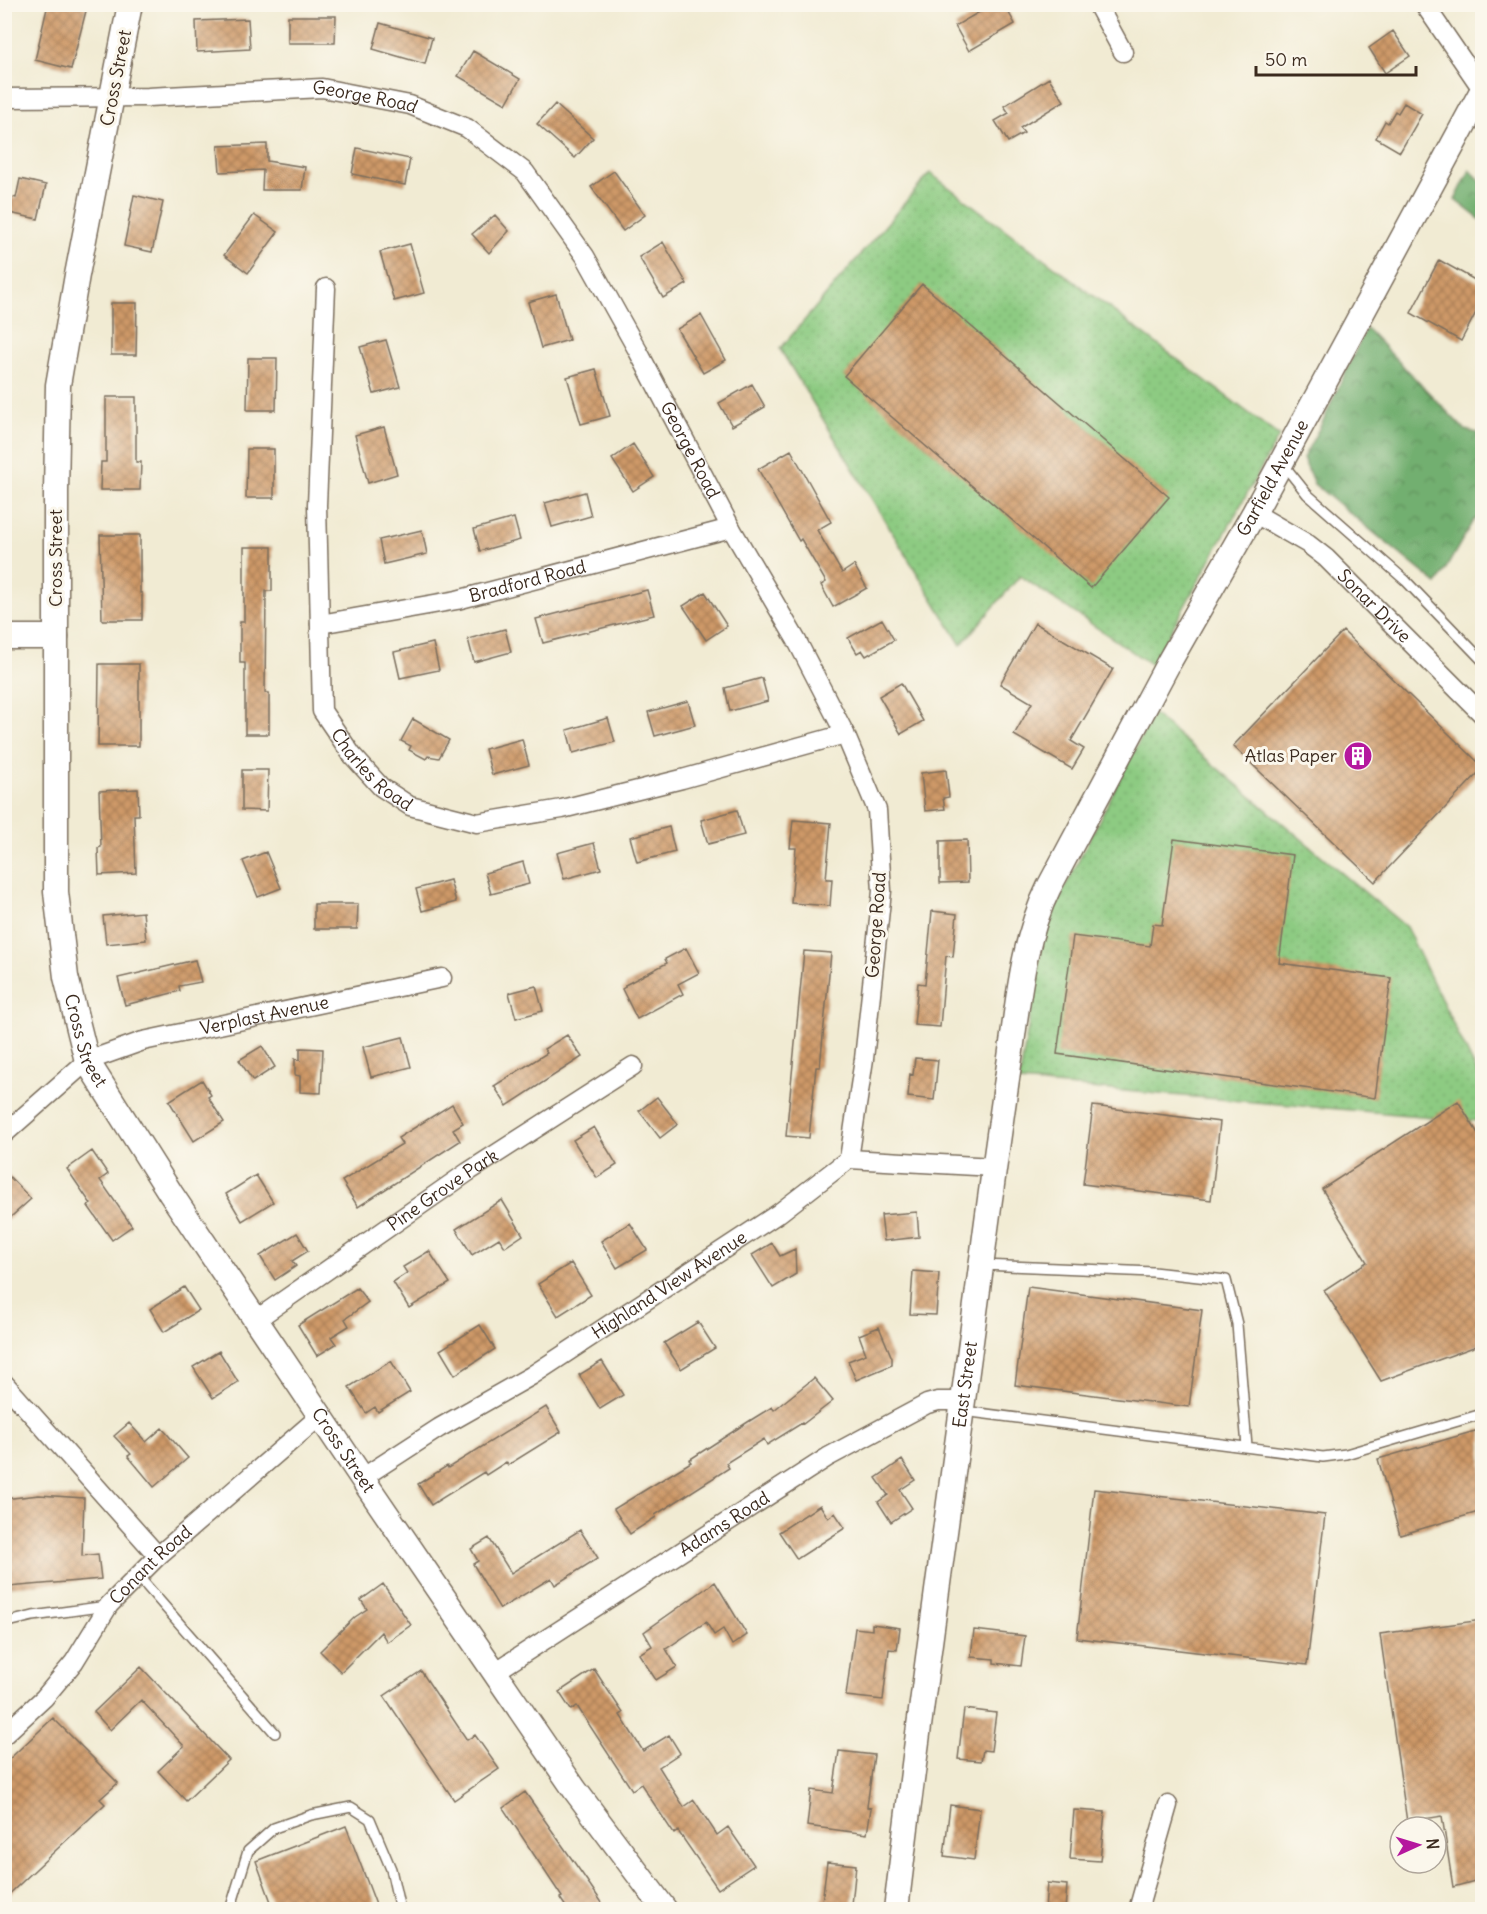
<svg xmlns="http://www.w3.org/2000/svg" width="1487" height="1914" font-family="Delius,sans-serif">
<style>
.forest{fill:url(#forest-crowns);stroke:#566c47;stroke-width:1.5}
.park{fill:url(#park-dots);stroke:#647a50;stroke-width:1.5}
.building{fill:url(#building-cross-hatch)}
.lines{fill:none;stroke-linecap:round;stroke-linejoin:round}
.service-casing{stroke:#7b6e5d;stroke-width:12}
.minor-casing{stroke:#7b6e5d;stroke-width:21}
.tertiary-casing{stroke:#7b6e5d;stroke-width:27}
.service{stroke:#fff;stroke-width:9}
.minor{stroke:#fff;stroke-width:18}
.tertiary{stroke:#fff;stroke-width:24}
.labels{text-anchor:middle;stroke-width:6;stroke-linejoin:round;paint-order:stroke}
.street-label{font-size:18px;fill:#3b2a1e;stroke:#fbf7ec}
.poi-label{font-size:18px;fill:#3b2a1e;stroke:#fbf7ec;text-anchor:end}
</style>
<defs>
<pattern id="forest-crowns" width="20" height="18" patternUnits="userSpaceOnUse" patternTransform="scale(1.5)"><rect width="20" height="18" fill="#72af70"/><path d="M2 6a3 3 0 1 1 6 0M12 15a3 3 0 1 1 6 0" fill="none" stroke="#5f8f5b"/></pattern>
<pattern id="park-dots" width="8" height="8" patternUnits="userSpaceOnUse" patternTransform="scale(1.5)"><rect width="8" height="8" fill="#8dcb82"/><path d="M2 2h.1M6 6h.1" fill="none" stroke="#7bae70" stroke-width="1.8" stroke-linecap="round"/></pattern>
<pattern id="building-cross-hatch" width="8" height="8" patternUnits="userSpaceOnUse" patternTransform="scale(1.5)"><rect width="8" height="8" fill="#ce9968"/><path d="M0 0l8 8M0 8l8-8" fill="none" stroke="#a87d55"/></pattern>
</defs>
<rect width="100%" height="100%" fill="#fbf7ec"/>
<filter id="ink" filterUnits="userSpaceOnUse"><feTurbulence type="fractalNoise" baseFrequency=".0167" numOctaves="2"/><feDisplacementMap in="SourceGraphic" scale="12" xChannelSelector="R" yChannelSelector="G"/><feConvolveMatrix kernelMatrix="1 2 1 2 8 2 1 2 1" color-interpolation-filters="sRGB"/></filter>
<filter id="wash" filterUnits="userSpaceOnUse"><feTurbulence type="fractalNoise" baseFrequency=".008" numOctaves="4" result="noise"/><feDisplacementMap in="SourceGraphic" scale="24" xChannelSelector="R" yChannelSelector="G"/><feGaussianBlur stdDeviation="1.35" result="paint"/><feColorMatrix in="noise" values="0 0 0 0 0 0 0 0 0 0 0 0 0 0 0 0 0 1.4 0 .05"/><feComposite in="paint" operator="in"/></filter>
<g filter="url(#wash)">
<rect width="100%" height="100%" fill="#f1ebd3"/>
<path class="forest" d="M1470,170L1482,182V221L1455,200Z
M1366,328L1465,430L1482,434V515L1473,521L1437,584L1314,484L1303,458L1322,423Z"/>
<path class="park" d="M930,173L1279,436L1152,665L1020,576L961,645L780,349Z
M1153,714L1406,927L1482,1083L1479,1121L1019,1082L1045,927Z"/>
<g id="blocks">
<path class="building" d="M48,4H77L87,7L71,69L35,60Z
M993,4H1004L1015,24L969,51L955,26Z
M288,16H336L335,43H288Z
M248,19L250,49L197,52L196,21Z
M380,23L432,38L425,64L373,49Z
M1393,31L1410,56L1385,73L1369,48Z
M473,51L520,79L506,104L458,76Z
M1049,78L1064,101L1020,128L1024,133L1008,142L995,121L1009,113L1004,106Z
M1404,103L1422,114L1400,152L1376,138L1385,121L1388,123L1395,111L1398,113Z
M555,104L593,138L575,158L537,124Z
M267,144V161L305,167L302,190H262L263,170L220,172L218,146Z
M357,148L410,159L405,185L352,174Z
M614,171L645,215L623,231L591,187Z
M20,179L46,185L38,219L4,212V196L16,198Z
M134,195L163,202L152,252L124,246Z
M254,215L278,232L248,273L224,255Z
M495,215L509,231L489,253L472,234Z
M663,242L687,284L663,298L639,257Z
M410,244L424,293L394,301L380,252Z
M1439,260L1482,284V301L1461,341L1411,313Z
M922,284L1169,497L1091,588L844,376Z
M556,294L569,340L541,348L528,302Z
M111,303H137L136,355H111Z
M701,315L726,360L703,373L677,329Z
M386,340L400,387L374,394L360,347Z
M248,358H277L276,410H247Z
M596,369L610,416L581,424L567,377Z
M752,384L765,407L732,426L719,403Z
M106,397H136V462H141L140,490H100L101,462H106Z
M384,427L397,474L368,483L355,435Z
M633,444L654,477L633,491L612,459Z
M247,449H274V498H246Z
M791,450L831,522L817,530L842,573L854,565L867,588L833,607L821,585L826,582L801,539L799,541L758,469Z
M585,492L591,516L552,527L545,503Z
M514,518L520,540L480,551L474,529Z
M422,530L427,554L384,564L379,540Z
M100,535H140V593H142V620H102Z
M244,547H272V591H266L265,693H269V734H245V663H240V622H244Z
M647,590L654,615L543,643L536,619Z
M705,592L727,626L706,640L683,606Z
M882,619L894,640L866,656L862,650L857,653L848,638Z
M1035,623L1113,669L1071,741L1084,749L1072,769L1014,735L1032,703L1000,684Z
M505,629L511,652L474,662L468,639Z
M1343,631L1482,766V769L1375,882L1233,746Z
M433,643L439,670L400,678L394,652Z
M99,664H139V746H98Z
M762,678L768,701L730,711L725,688Z
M901,683L923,721L901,734L879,696Z
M688,701L695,725L655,736L648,712Z
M608,718L615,742L573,753L567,730Z
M413,719L449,740L439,758L428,756L426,759L409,750L411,746L401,741Z
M522,739L529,765L492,775L485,749Z
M242,770H268L267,811L242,810Z
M946,770L949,797L943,798L945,809L925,811L921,773Z
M138,789L139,815H134L136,873L99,875L98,848L101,847L99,791Z
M737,810L744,835L708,844L701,820Z
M793,820L831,823L826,879H832L830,906L791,903L796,848H790Z
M669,827L675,852L637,862L630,837Z
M1174,839L1293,855L1279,963L1391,978L1375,1098L1057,1054L1073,936L1150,946L1153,924L1162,925Z
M967,840L968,882L940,883V841Z
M594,843L601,869L564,879L557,853Z
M266,852L281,888L258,897L243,861Z
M523,862L529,884L491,894L485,873Z
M450,880L456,902L422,911L416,889Z
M314,904H358L357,929H314Z
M932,911L957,914L953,957L946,956L940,1027L914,1025L918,983L925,984Z
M143,912L146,940L106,944L103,916Z
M686,948L699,973L678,984L683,994L637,1019L622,989L625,987V985L667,963L665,959Z
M804,951L831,953L820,1067H816L809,1138L786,1136Z
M195,960L201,982L179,986L180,991L125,1005L118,978Z
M536,986L543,1011L516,1018L509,993Z
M567,1035L582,1057L507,1106L494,1086L547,1053L544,1049Z
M403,1037L411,1067L371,1077L363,1047Z
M262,1046L275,1067L253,1081L239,1060Z
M300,1048L323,1049L321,1093L300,1092V1076L295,1075V1059L300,1060Z
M915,1058L938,1060L934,1100L908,1097L910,1074L913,1075Z
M202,1080L211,1095L208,1097L224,1122L194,1141L169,1101Z
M657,1097L678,1124L660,1138L639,1111Z
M1458,1101L1482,1140V1344L1381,1381L1324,1290L1367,1262L1322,1189Z
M452,1104L463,1123L453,1129L460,1141L358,1207L342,1181L402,1144L398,1138Z
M1093,1106L1220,1122L1211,1200L1083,1184Z
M594,1127L617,1165L597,1178L573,1140Z
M92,1151L108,1174L100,1180L132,1226L112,1240L88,1206L91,1204L67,1169Z
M4,1171L31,1199L4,1223Z
M256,1175L273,1202L242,1221L226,1194Z
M502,1200L523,1235L505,1247L499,1238L472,1255L456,1229Z
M917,1212L919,1237L884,1241L881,1215Z
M630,1223L647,1250L617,1268L601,1241Z
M297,1233L308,1251L292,1261L296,1266L275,1280L260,1256Z
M772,1243L780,1256L795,1249L796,1274L773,1288L752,1255Z
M429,1251L450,1283L409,1308L393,1282L407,1273L403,1267Z
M571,1263L591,1295L558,1316L538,1284Z
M913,1271L939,1273L936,1315L910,1314Z
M184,1287L199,1310L164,1332L150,1309Z
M1028,1287L1202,1310L1189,1407L1015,1385Z
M357,1288L368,1302L345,1319L349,1326L331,1337L336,1344L317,1356L298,1325Z
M698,1322L715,1348L681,1369L664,1343Z
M480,1325L495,1349L455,1375L440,1350Z
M879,1327L892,1358V1365L856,1380L848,1361L866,1354L859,1335Z
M219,1351L238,1382L213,1398L193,1367Z
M391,1361L410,1392L378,1412L375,1407L366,1413L349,1387Z
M602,1361L623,1395L600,1409L579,1375Z
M814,1378L833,1401L803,1424L802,1423L767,1445L764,1439L726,1463L729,1468L655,1515L656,1517L630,1534L614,1509L691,1462L689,1460L751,1420L772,1407L774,1410Z
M546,1407L561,1432L508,1465L506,1462L486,1475L484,1472L431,1505L418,1484L447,1466L448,1468Z
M129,1423L146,1442L162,1428L188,1458L154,1487L128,1456L131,1454L114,1436Z
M1482,1429V1511L1400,1535L1378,1459Z
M902,1460L915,1480L900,1490L912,1508L891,1522L878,1502L888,1495L876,1478Z
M1094,1489L1325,1515L1307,1665L1077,1638Z
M39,1495L84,1498L82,1556L98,1554L101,1579L8,1587L4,1552V1499Z
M820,1505L828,1518L835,1513L845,1528L797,1559L779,1532Z
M580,1530L598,1558L555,1585L551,1578L500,1609L473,1564L478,1561L471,1549L489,1538L511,1573Z
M715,1582L747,1635L732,1645L723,1629L714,1635L706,1622L666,1649L677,1667L656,1680L639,1654L652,1646L644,1632Z
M383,1584L411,1625L387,1642L381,1632L341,1672L320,1651L355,1617L367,1609L361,1600Z
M1482,1620V1879L1453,1887L1442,1816L1407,1822L1380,1634Z
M872,1624L900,1628L897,1650L889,1649L883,1700L846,1696L855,1628L872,1630Z
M974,1630L1025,1636L1021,1666L994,1663V1659L971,1657Z
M141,1667L229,1760L186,1801L158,1771L184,1746L141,1700L110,1730L94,1712Z
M594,1669L623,1713L620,1715L643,1751L669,1735L680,1753L659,1767L684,1807L694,1800L717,1835L728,1827L754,1865L718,1889L678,1831L674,1834L641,1784L632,1790L577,1706L571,1710L559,1692Z
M421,1671L467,1740L475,1735L499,1769L454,1800L384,1696Z
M964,1709L996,1713L991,1751L983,1750L981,1761L958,1759Z
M53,1718L118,1783L100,1799L105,1804L4,1899V1764Z
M839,1751L874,1755L867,1807L871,1808L867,1834L807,1826L811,1790L833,1793Z
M525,1792L583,1875L607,1910H568L560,1898L562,1897L503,1808Z
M950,1805L980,1809L974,1860L944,1856Z
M1074,1810L1105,1812L1100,1861L1070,1859Z
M346,1826L378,1910H274L256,1861Z
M827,1862L856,1865L852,1905L822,1902Z
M1047,1883L1067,1885L1065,1910H1045Z"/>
</g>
</g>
<g filter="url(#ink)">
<use href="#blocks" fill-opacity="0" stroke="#7b6e5d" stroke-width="1.5"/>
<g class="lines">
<g class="service-casing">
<path id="service" d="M1283,464L1307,494L1406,581L1482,660
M982,1265L1153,1272L1226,1280L1237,1324L1247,1447
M963,1411L1323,1457L1346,1454L1482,1414
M138,1576L275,1733
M4,1623L33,1616L107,1606
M230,1910L248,1851L274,1828L311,1815L351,1807L370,1819L391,1869L400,1910"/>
</g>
<g class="minor-casing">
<g id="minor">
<path d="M1097,4L1123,52"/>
<path d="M1424,4L1482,89"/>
<path id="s1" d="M4,98L148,97L322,88L410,105L467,128L525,172L585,256L638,351L731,528L797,641L845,734L877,810L882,891L864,1059L849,1159"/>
<path id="s2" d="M326,288L317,505L322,711L352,755L381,787L410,806L477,823L562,809L682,779L845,734"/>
<path id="s3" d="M1254,513L1308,544L1326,558L1482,714"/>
<path id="s4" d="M320,624L457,600L731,528"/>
<path id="s5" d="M4,1134L87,1061L143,1041L442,978"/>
<path id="s6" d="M257,1319L468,1172L633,1066"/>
<path d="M4,1383L158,1556"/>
<path id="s7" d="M362,1478L439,1428L531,1376L779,1213L849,1159L994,1167"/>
<path id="s8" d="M495,1672L828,1457L927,1404L938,1401H964"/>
<path id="s9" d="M4,1735L44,1698L74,1662L109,1605L158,1556L320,1416"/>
<path d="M1138,1910L1168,1805"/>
</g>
</g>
<g class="tertiary-casing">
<g id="tertiary">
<path id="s10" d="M130,4L77,275L58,385L56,492V892L66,977L87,1061L171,1194L362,1478L575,1790L665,1910"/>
<path d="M4,637H56"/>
<path id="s11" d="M896,1910C922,1687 955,1466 984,1244C992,1182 1001,1120 1010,1058C1018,1001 1023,939 1049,887L1169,662L1254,513L1482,91"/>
</g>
</g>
<use href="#service" class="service"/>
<use href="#minor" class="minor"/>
<use href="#tertiary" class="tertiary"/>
</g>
</g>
<defs>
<g id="building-disc" transform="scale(1.5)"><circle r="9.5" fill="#b5179e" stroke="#fbf7ec"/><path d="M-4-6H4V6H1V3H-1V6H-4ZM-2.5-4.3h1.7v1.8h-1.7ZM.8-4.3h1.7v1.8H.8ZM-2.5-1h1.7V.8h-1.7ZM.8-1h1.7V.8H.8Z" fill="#fff"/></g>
</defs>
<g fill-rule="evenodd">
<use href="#building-disc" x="1358" y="756"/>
</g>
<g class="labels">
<g class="street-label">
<text transform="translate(116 78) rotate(-79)" y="6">Cross Street</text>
<text dy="6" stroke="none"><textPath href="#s1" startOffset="362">George Road</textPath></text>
<text dy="6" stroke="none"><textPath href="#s1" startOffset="866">George Road</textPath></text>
<text dy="6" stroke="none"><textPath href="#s11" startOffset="1502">Garfield Avenue</textPath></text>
<text transform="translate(56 558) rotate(-90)" y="6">Cross Street</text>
<text dy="6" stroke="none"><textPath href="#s4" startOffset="212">Bradford Road</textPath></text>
<text dy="6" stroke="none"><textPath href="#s3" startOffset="153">Sonar Drive</textPath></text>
<text dy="6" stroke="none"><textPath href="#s2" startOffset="501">Charles Road</textPath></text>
<text transform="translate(876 925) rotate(-86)" y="6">George Road</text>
<text dy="6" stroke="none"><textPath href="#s5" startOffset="294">Verplast Avenue</textPath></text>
<text dy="6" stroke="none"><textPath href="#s10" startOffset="1047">Cross Street</textPath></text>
<text dy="6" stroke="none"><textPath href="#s6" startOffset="226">Pine Grove Park</textPath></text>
<text dy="6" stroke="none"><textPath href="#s7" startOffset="363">Highland View Avenue</textPath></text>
<text dy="6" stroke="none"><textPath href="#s11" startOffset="530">East Street</textPath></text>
<text dy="6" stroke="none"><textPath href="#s10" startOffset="1533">Cross Street</textPath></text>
<text dy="6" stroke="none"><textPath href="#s8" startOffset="273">Adams Road</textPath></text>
<text dy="6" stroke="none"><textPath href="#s9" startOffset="226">Conant Road</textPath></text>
</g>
<g class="poi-label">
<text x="1337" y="762">Atlas Paper</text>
</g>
</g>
<rect width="1487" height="1914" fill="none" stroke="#fbf7ec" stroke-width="24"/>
<g transform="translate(1418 1845) rotate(86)"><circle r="28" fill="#fbf7ec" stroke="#aea59a" stroke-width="1.5"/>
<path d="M0-4.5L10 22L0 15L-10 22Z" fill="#b5179e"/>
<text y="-9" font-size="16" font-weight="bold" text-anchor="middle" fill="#3b2a1e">N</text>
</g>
<path d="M1256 66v9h160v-9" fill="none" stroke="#3b2a1e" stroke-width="3"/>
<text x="1265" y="66" font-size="18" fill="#3b2a1e" stroke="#fbf7ec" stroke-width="4.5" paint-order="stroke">50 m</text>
</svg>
